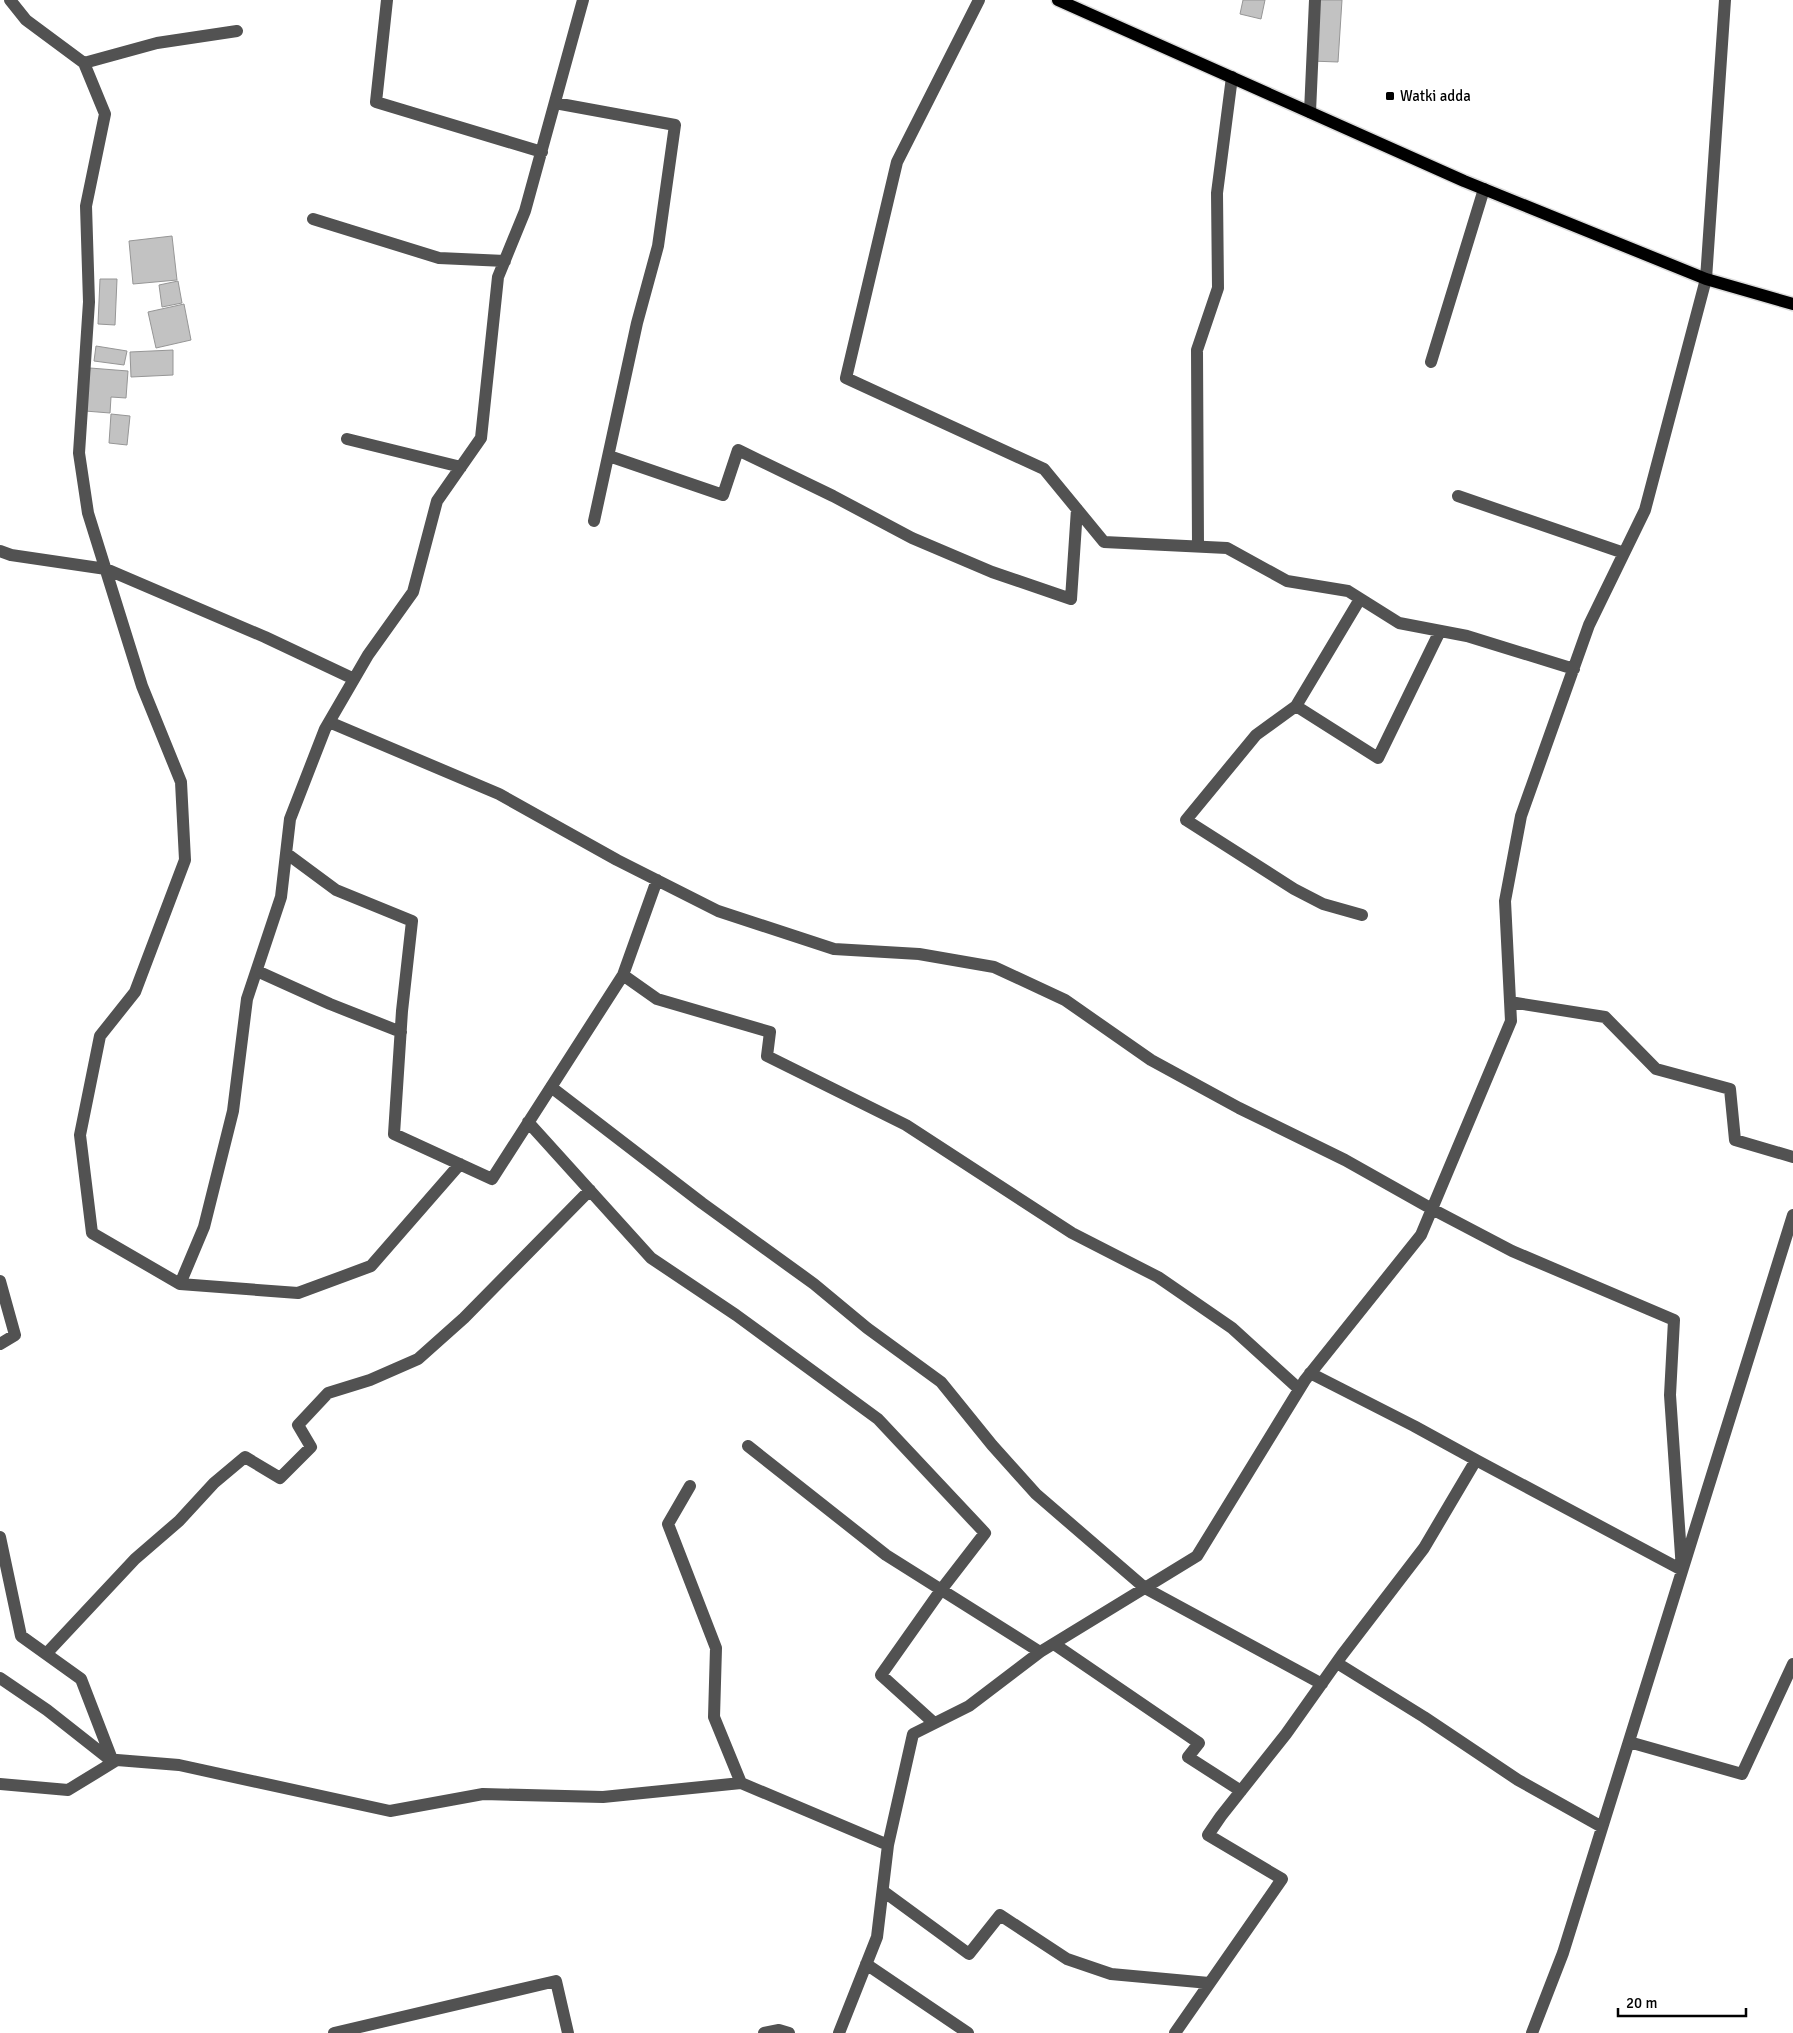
<svg xmlns="http://www.w3.org/2000/svg" width="1793" height="2033" font-family="Signika,sans-serif">
<style>
.building{fill:#c2c2c2;stroke:#969696}
.lines{fill:none;stroke-linecap:round;stroke-linejoin:round}
.major-casing{stroke:#dbdbdb;stroke-width:15}
.minor{stroke:#525252;stroke-width:12}
.major{stroke:#000;stroke-width:12}
.poi-dot{fill:#000;stroke:#fff;stroke-width:2}
.labels{text-anchor:middle;stroke-width:4;stroke-linejoin:round;paint-order:stroke}
.poi-label{font-size:15px;fill:#000;stroke:#fff;text-anchor:start}
</style>
<rect width="100%" height="100%" fill="#fff"/>
<path class="building" d="M1243,0H1265L1261,19L1240,14Z
M1315,0H1342L1338,62L1311,61Z
M172,236L177,280L133,284L129,241Z
M100,279H117L115,325L98,324Z
M178,281L182,303L162,307L159,285Z
M184,304L191,340L156,348L148,312Z
M96,346L127,351L124,365L94,361Z
M173,350V375L131,377L130,352Z
M90,368L128,371L126,398L111,397L110,413L85,411Z
M111,414L130,416L127,445L109,443Z"/>
<g class="lines">
<g class="major-casing">
<path id="major" d="M1058,0L1464,181L1706,279L1793,304"/>
</g>
<path class="minor" d="M10,0L26,20L84,63L105,114L86,206L89,302L79,453L88,513L142,686L181,782L185,860L135,992L100,1036L80,1135L92,1233L180,1284L298,1293L371,1266L460,1164
M387,0L376,102L542,152
M979,0L897,162L846,378L1044,469L1104,542L1227,548L1287,581L1348,591L1399,623L1467,636L1574,669
M84,63L157,43L237,31
M555,103L675,125L658,246L637,323L594,521
M1310,112L1315,0
M313,219L439,258L505,261
M1431,362L1484,189
M347,439L461,467
M609,456L723,495L738,450L833,496L912,538L992,572L1071,599L1077,509
M1458,496L1624,553
M1198,546L1197,350L1218,288L1217,193L1232,77
M0,551L11,555L106,569L265,637L354,679
M1360,599L1296,706L1256,735L1186,820L1294,889L1323,904L1362,915
M1296,706L1378,758L1440,631
M329,722L499,794L617,860L718,911L834,949L919,954L994,967L1065,1000L1151,1060L1239,1108L1345,1160L1432,1209L1512,1251L1674,1320L1670,1395L1682,1570
M286,853L336,890L412,921L402,1011L394,1134L492,1179L623,975L657,880
M257,971L330,1004L401,1032
M623,975L657,999L770,1032L767,1056L906,1125L1072,1233L1158,1277L1232,1328L1299,1389
M1510,1002L1605,1017L1656,1069L1730,1089L1735,1140L1793,1157
M551,1087L702,1203L814,1284L867,1328L941,1382L992,1445L1036,1494L1145,1588L1322,1684
M528,1122L651,1258L736,1315L878,1419L985,1533L941,1590L881,1675L934,1723
M0,1281L15,1335L0,1344
M180,1284L204,1227L233,1111L247,999L281,897L290,819L325,729L368,655L413,592L437,501L481,438L498,277L525,211L583,0
M1310,1373L1414,1426L1476,1460
M748,1446L886,1555L1040,1652
M690,1486L668,1524L716,1648L714,1717L741,1783L888,1845
M0,1537L21,1636L81,1679L113,1762
M1054,1644L1199,1743L1188,1757L1241,1791
M46,1654L135,1559L179,1521L214,1483L245,1457L280,1478L311,1447L298,1425L328,1393L370,1380L418,1359L464,1318L590,1190
M1337,1663L1424,1717L1518,1780L1602,1827
M0,1678L47,1710L113,1762
M1629,1742L1742,1774L1793,1664
M0,1784L68,1790L117,1760L179,1765L390,1811L483,1794L603,1797L741,1783
M883,1891L969,1954L1000,1915L1067,1959L1111,1974L1209,1983
M866,1964L968,2033
M334,2033L556,1981L568,2033
M764,2033L779,2030L789,2033
M839,2033L877,1937L888,1845L913,1734L969,1706L1040,1652L1197,1556L1305,1380L1421,1235L1511,1021L1505,901L1521,816L1589,625L1645,510L1706,279L1725,0
M1175,2033L1282,1879L1208,1835L1221,1816L1286,1734L1342,1655L1424,1548L1476,1460L1682,1570
M1532,2033L1563,1953L1793,1215"/>
<use href="#major" class="major"/>
</g>
<rect class="poi-dot" x="1385" y="91" width="10" height="10" rx="2.5"/>
<g class="labels">
<g class="poi-label">
<text x="1400" y="101">Watki adda</text>
</g>
</g>
<path d="M1618 2008v8h128v-8" fill="none" stroke="#000000" stroke-width="2.5"/>
<text x="1626" y="2008" font-size="15" fill="#000000" stroke="#ffffff" stroke-width="4" paint-order="stroke">20 m</text>
</svg>
